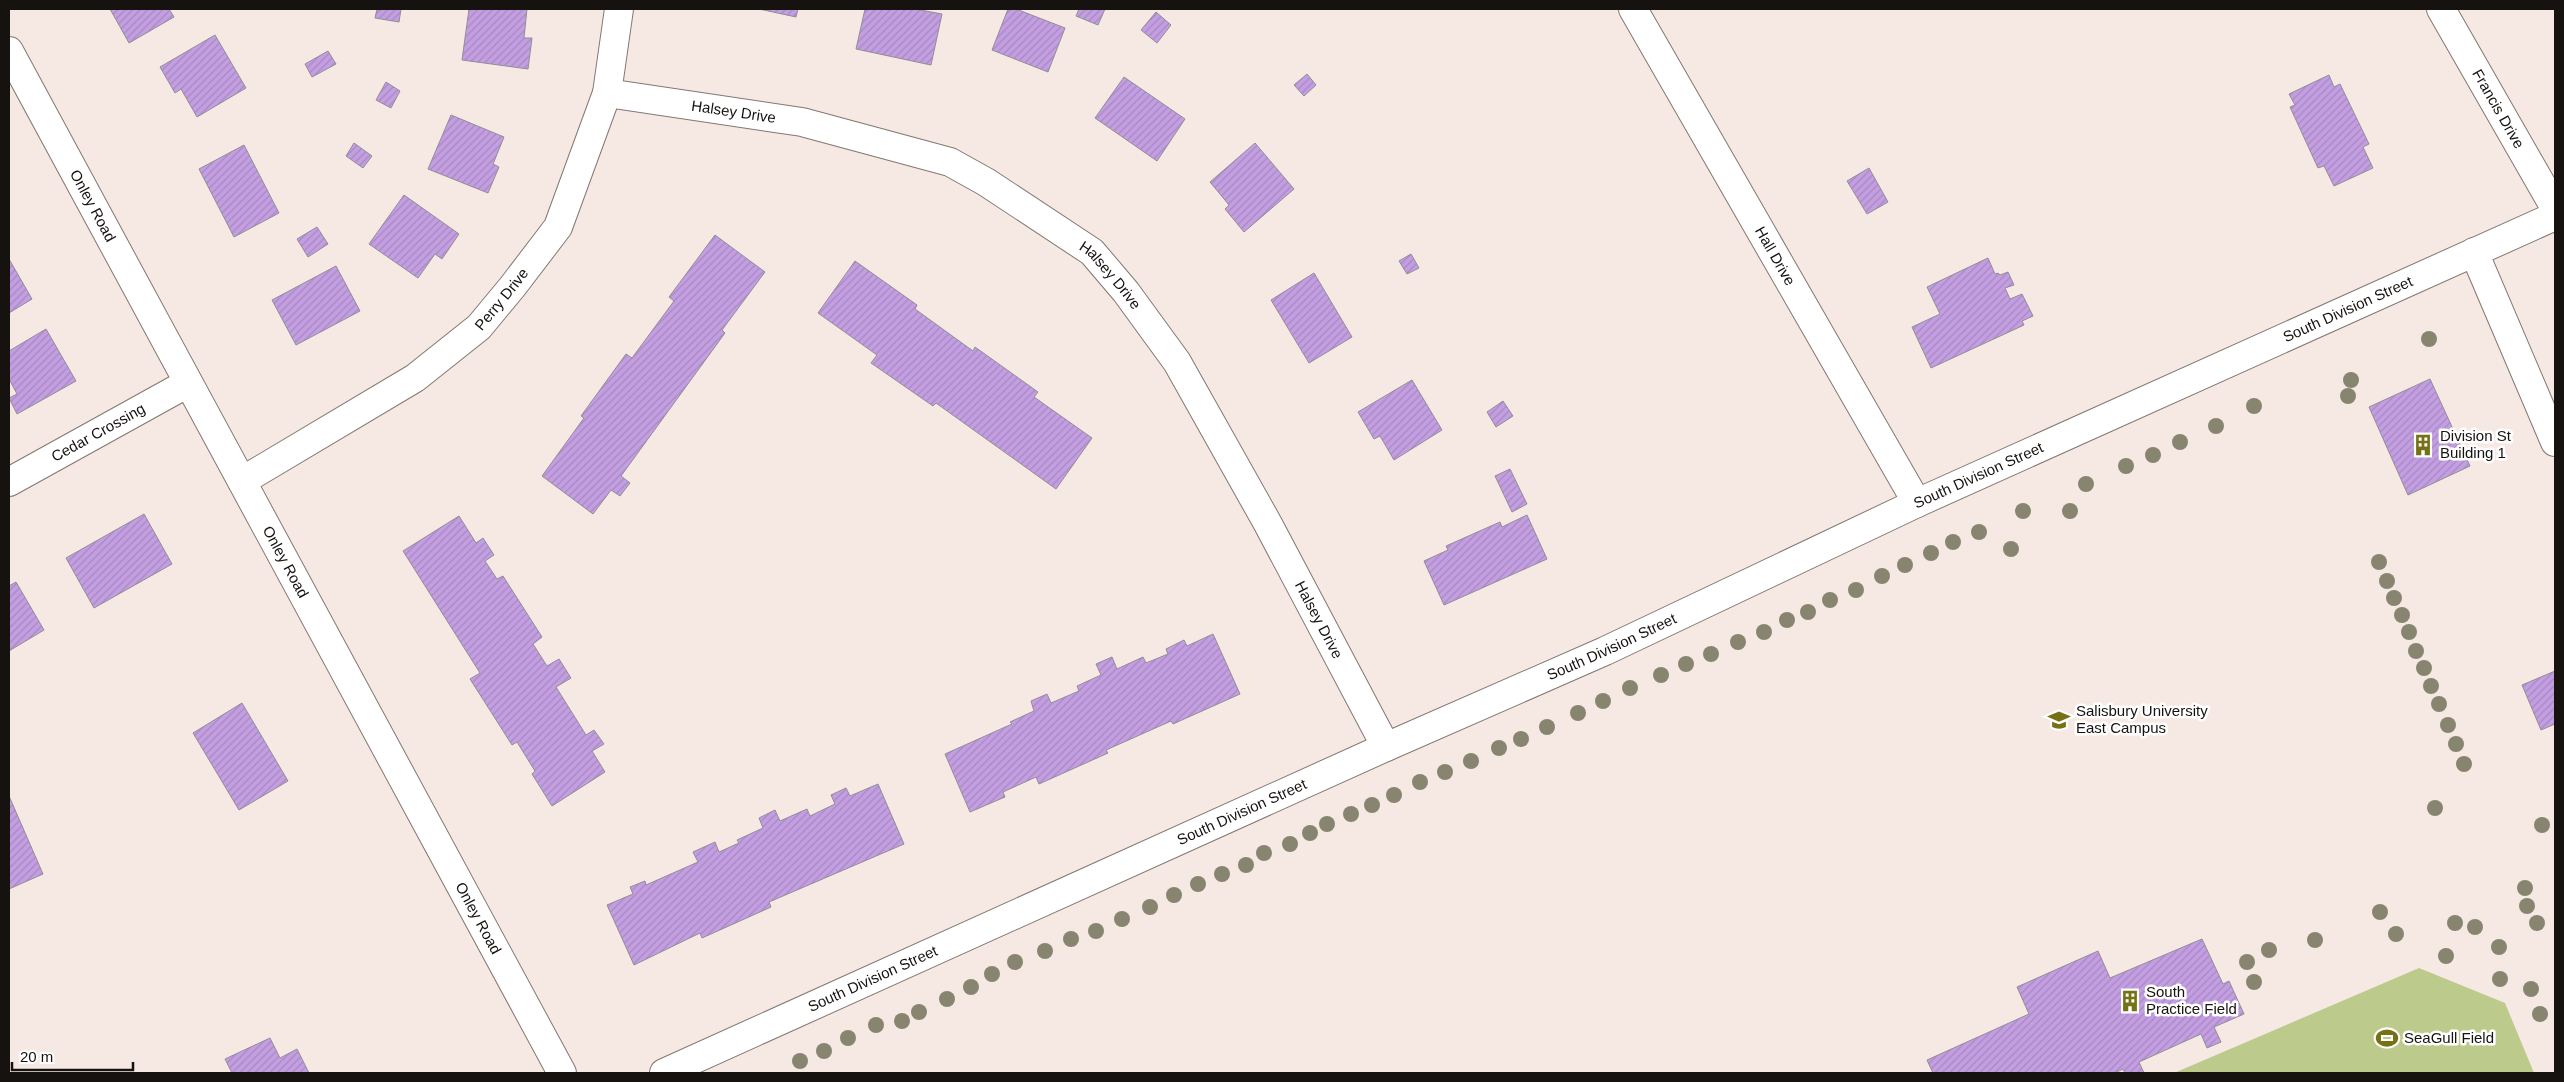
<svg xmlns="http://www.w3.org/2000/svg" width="2564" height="1082" font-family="Arial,sans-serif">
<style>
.garden{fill:#bcca8b}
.building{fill:url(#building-hatch);stroke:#928c97}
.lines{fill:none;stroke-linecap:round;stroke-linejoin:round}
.minor-casing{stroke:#827772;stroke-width:30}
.minor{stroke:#fff;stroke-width:28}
.tree{fill:#878570}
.labels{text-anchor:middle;stroke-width:5;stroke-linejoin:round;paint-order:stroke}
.street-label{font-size:15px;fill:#161210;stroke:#fff}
.poi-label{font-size:15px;fill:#161210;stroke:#fff;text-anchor:start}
</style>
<defs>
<pattern id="building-hatch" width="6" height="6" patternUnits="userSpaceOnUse" patternTransform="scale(1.25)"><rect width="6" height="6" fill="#c39fe2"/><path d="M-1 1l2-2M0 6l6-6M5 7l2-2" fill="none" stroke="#a788c1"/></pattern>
</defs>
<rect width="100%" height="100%" fill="#f6e9e3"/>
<path class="garden" d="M2419,968L2505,1003L2534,1073H2174Z"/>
<path class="building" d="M110,9H169L174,17L129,43Z
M377,9H401L399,22L375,18Z
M469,9H527L524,38H532L528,69L462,60Z
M759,9H798L796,17Z
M865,9H915L942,14L931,65L856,49Z
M1008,9H1016L1065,28L1048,72L992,50Z
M1079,9H1105L1098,25L1076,16Z
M1156,12L1171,25L1157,43L1141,30Z
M215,35L246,88L197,117L181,89L175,93L160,67Z
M328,51L336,64L312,77L305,64Z
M1307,74L1316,85L1304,96L1294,85Z
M2329,75L2334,87L2340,84L2369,144L2363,147L2373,168L2334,186L2324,166L2318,168L2290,107L2295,105L2289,94Z
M1124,77L1185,119L1157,161L1095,118Z
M386,82L400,91L391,108L376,100Z
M451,115L504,137L493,164L499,167L488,193L428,169Z
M354,143L372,156L363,168L346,156Z
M1255,143L1294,189L1244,232L1225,209L1229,205L1210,182Z
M244,145L279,213L234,237L199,169Z
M1869,168L1888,202L1867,214L1847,181Z
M404,195L459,234L442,259L435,254L418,278L369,244Z
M317,227L328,244L308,257L297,239Z
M715,235L765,272L722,330L725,333L621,476L630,483L620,496L611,490L593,514L542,476L584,418L581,416L626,354L632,358L674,301L669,297Z
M1411,254L1419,268L1407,274L1399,261Z
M1988,258L1995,274L1998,273L2000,275L2008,272L2014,285L2005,288L2010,299L2022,294L2033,316L2022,321L2024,325L1931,368L1912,327L1940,314L1927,287Z
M9,259L32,299L9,313Z
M855,261L917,305L915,309L973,351L975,347L1038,392L1034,397L1092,438L1056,489L936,403L933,406L871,363L877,355L818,313Z
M336,266L360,311L296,345L272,300Z
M1314,273L1352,337L1309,363L1271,300Z
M46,329L76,381L17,414L9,398L17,394L9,379V351Z
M2430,379L2470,466L2408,495L2369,407Z
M1412,380L1442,430L1394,460L1380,436L1374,439L1358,412Z
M1503,401L1513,416L1496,427L1487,412Z
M1510,469L1527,504L1512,512L1495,476Z
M144,514L172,564L94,608L66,558Z
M1527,515L1547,559L1444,605L1424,561L1448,550L1446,546L1500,522L1502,527Z
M459,516L476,543L483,538L494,555L485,561L497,579L503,576L542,637L533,644L547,666L559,659L571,678L556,687L586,735L594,730L604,744L592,751L605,772L552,806L532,774L535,771L517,742L512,745L470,679L480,673L403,551Z
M16,582L44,630L9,651V586Z
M1213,634L1240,694L1173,724L1171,721L1106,750L1108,753L1039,784L1036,777L1003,792L1005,797L970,812L945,754L1012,724L1010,722L1034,711L1031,701L1047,694L1051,703L1079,691L1077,686L1101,675L1096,664L1112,657L1117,669L1143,657L1146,663L1168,654L1166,649L1184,640L1187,646Z
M2555,671V724L2541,730L2522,685Z
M242,703L288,781L239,810L193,733Z
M878,784L904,844L769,902L771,907L702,938L700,933L634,965L607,905L633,894L630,887L645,881L646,885L698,862L693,852L715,842L719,852L739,843L737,840L763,828L759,818L775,810L780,821L807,809L810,816L835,804L831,795L846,788L850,796Z
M9,796L43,874L9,889Z
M2202,939L2223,984L2229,981L2244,1014L2214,1027L2221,1042L2207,1048L2201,1034L2139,1062L2144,1073H2125L2123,1069L2115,1073H1933L1927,1060L2029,1014L2017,987L2098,951L2110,978Z
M270,1038L280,1058L297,1049L309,1073H232L225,1059Z"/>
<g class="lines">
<g class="minor-casing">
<g id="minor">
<path id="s1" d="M1633,9L1917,503"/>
<path id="s2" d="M2441,9L2555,208"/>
<path id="s3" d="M9,51L562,1073"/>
<path id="s4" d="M607,93L802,122L950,162L986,182L1092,252L1126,292L1177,362L1268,524L1386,747"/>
<path d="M2474,252L2555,442"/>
<path id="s5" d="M242,481L415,378L479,327L513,286L558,227L607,93L619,9"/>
<path id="s6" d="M9,482L188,383"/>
<path id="s7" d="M664,1073L1386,747L1605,651L1917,503L2555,216"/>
</g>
</g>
<use href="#minor" class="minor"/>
</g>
<g class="tree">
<circle cx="2429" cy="339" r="8"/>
<circle cx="2351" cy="380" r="8"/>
<circle cx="2348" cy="396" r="8"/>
<circle cx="2254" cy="406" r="8"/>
<circle cx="2216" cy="426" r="8"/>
<circle cx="2180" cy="442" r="8"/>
<circle cx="2153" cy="455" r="8"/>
<circle cx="2126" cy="466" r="8"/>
<circle cx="2086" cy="484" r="8"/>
<circle cx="2023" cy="511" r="8"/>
<circle cx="2070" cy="511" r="8"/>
<circle cx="1979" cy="532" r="8"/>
<circle cx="1953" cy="542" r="8"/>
<circle cx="2011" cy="549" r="8"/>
<circle cx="1931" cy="553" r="8"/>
<circle cx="2379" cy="562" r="8"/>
<circle cx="1905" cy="565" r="8"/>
<circle cx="1882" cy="576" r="8"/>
<circle cx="2387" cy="581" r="8"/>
<circle cx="1856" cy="590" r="8"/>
<circle cx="2394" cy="598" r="8"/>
<circle cx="1830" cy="600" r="8"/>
<circle cx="1808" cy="612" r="8"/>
<circle cx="2402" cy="615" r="8"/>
<circle cx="1787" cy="620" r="8"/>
<circle cx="1764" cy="632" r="8"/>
<circle cx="2409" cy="632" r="8"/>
<circle cx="1738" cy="642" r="8"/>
<circle cx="2416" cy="651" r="8"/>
<circle cx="1711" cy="654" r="8"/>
<circle cx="1686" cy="664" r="8"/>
<circle cx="2424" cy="668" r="8"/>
<circle cx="1661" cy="675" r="8"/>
<circle cx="2431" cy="686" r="8"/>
<circle cx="1630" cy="688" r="8"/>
<circle cx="1603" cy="701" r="8"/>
<circle cx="2439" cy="704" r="8"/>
<circle cx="1578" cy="713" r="8"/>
<circle cx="2448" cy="725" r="8"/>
<circle cx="1547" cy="727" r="8"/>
<circle cx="1521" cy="739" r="8"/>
<circle cx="2456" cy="744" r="8"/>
<circle cx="1499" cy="748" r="8"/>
<circle cx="1471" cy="761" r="8"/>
<circle cx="2464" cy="764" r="8"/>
<circle cx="1445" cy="772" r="8"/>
<circle cx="1420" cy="782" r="8"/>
<circle cx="1394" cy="795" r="8"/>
<circle cx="1372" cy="805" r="8"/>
<circle cx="2435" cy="808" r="8"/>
<circle cx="1351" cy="814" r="8"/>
<circle cx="1327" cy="824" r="8"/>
<circle cx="2542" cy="825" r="8"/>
<circle cx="1310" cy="833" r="8"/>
<circle cx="1290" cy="844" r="8"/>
<circle cx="1264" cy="853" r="8"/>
<circle cx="1246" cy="865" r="8"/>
<circle cx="1222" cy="874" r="8"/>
<circle cx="1198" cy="884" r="8"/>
<circle cx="2525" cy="888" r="8"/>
<circle cx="1174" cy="895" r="8"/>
<circle cx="2527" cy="906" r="8"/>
<circle cx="1150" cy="907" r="8"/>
<circle cx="2380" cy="912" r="8"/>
<circle cx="1122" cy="919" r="8"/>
<circle cx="2455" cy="923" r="8"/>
<circle cx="2537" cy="923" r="8"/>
<circle cx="2475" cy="927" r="8"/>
<circle cx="1096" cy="931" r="8"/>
<circle cx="2396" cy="934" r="8"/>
<circle cx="1071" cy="939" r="8"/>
<circle cx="2315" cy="940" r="8"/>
<circle cx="2499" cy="947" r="8"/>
<circle cx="2269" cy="950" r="8"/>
<circle cx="1045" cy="951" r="8"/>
<circle cx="2446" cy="956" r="8"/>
<circle cx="1015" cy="962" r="8"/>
<circle cx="2247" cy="962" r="8"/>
<circle cx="992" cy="974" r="8"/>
<circle cx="2500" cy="979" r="8"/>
<circle cx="2254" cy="982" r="8"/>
<circle cx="971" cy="987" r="8"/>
<circle cx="2531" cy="989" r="8"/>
<circle cx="947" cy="999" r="8"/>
<circle cx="919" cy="1012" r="8"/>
<circle cx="2540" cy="1014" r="8"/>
<circle cx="902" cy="1021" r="8"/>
<circle cx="876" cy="1025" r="8"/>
<circle cx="848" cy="1038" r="8"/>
<circle cx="824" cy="1051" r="8"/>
<circle cx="800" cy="1061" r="8"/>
</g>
<defs>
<g id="building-bare" transform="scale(1.725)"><path d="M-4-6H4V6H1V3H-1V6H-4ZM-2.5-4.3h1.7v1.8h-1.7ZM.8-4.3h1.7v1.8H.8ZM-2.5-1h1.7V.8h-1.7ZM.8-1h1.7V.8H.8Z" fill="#767114" stroke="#fff" stroke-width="2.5" paint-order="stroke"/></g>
<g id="university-bare" transform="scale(1.725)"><path d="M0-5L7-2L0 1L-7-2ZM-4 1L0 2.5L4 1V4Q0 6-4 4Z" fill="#767114" stroke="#fff" stroke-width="2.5" paint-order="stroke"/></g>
<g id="stadium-bare" transform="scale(1.725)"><path d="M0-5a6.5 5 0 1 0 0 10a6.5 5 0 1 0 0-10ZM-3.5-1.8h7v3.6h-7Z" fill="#767114" stroke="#fff" stroke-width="2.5" paint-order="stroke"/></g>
</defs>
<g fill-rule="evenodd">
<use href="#building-bare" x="2423" y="445"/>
<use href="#university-bare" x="2059" y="720"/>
<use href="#building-bare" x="2130" y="1001"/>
<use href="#stadium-bare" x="2387" y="1038"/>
</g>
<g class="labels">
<g class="street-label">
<text dy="5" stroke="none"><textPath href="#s2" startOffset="115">Francis Drive</textPath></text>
<text dy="5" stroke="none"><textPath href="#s4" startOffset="128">Halsey Drive</textPath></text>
<text dy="5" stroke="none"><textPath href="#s3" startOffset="176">Onley Road</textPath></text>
<text dy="5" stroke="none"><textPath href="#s1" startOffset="285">Hall Drive</textPath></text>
<text dy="5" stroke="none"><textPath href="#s4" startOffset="548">Halsey Drive</textPath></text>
<text dy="5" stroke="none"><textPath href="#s5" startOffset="319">Perry Drive</textPath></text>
<text dy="5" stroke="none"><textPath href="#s7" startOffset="1849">South Division Street</textPath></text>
<text dy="5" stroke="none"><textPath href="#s6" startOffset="102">Cedar Crossing</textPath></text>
<text dy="5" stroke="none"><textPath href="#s7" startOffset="1444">South Division Street</textPath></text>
<text dy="5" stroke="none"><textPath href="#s3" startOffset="581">Onley Road</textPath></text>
<text dy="5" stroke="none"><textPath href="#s4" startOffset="952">Halsey Drive</textPath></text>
<text dy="5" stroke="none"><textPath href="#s7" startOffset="1039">South Division Street</textPath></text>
<text dy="5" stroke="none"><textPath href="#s7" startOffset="634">South Division Street</textPath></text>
<text dy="5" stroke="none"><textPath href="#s3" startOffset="986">Onley Road</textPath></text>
<text dy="5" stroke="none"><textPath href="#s7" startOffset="229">South Division Street</textPath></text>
</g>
<g class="poi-label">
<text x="2440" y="441">Division St<tspan x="2440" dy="17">Building 1</tspan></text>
<text x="2076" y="716">Salisbury University<tspan x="2076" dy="17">East Campus</tspan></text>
<text x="2146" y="997">South<tspan x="2146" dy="17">Practice Field</tspan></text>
<text x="2404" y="1043">SeaGull Field</text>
</g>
</g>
<rect width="2564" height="1082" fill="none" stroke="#161210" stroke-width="20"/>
<path d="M12 1062v8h121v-8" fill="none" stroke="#161210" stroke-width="2.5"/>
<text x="20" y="1062" font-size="15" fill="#161210" stroke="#ffffff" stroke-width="4" paint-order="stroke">20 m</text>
</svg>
